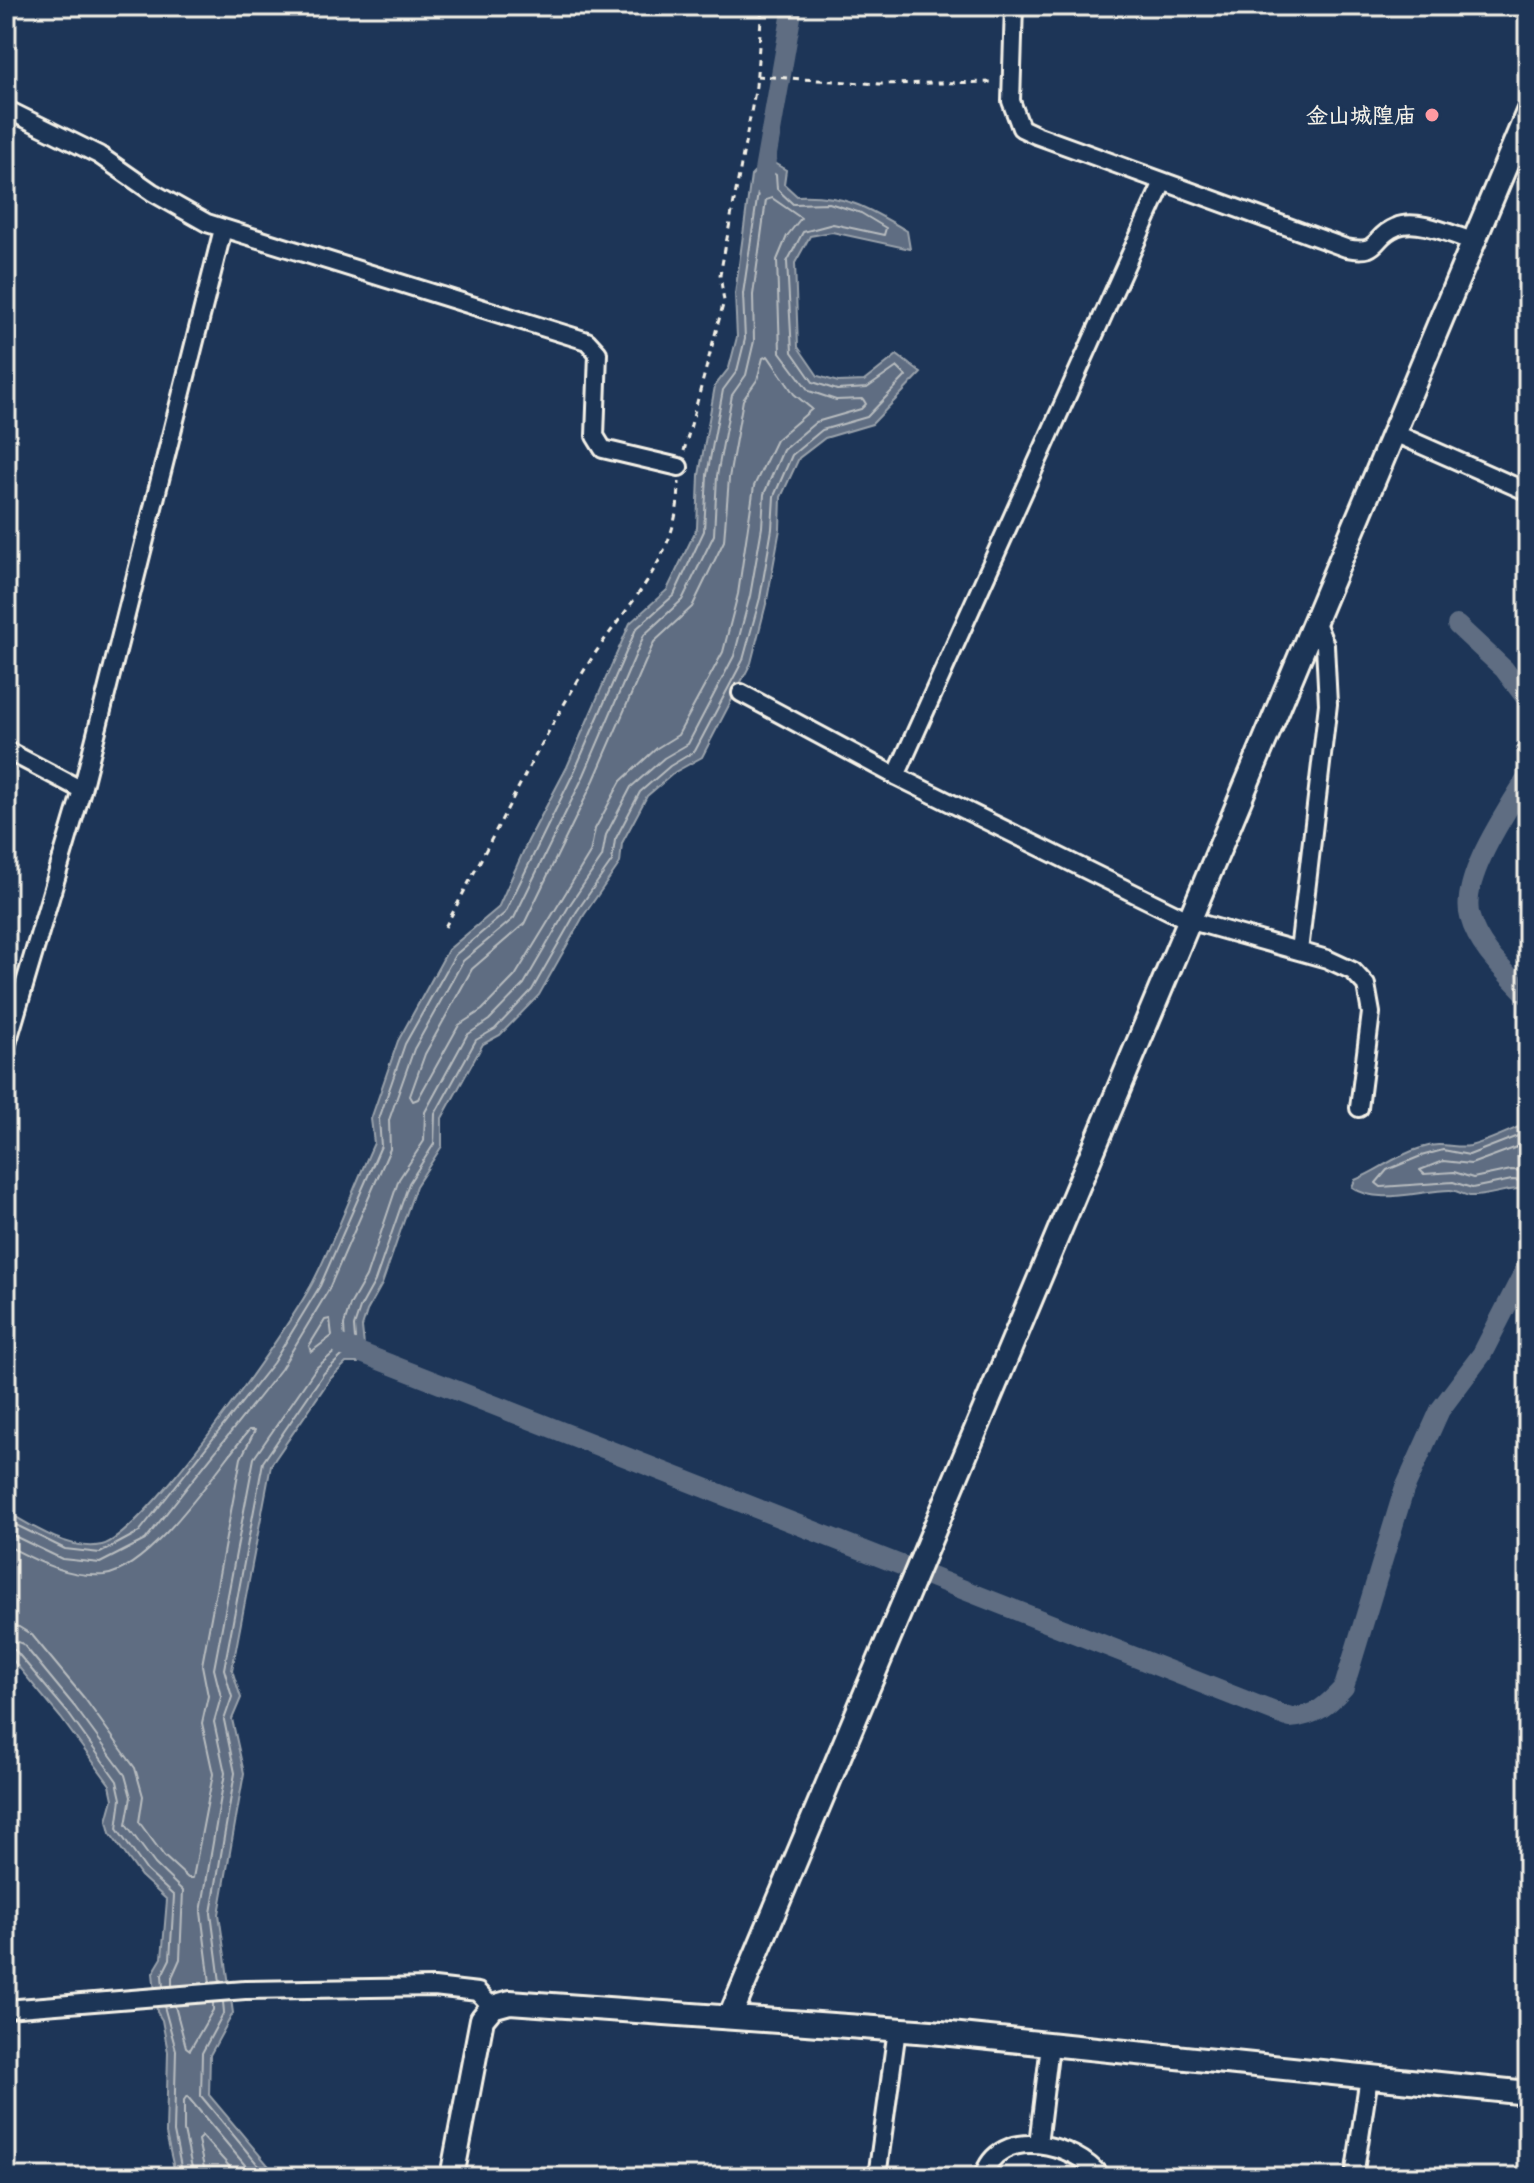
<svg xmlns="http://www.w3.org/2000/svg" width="1534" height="2183" font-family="'Playpen Sans','LXGW WenKai TC',sans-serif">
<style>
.water{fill:#5e6d82;stroke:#9aa2ab;stroke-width:2}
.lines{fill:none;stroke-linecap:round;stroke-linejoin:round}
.shore{stroke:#b8bcbf;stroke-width:2}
.canal{stroke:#5e6d82;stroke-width:20}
.street-casing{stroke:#f4f1e8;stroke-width:22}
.secondary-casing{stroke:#f4f1e8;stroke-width:28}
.path{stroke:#f4f1e8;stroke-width:3;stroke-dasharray:6 6;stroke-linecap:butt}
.street{stroke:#1d3557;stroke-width:16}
.secondary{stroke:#1d3557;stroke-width:22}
.poi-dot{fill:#ff9aa2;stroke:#1d3557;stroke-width:3}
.labels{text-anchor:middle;stroke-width:6;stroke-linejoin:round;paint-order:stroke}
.poi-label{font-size:22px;font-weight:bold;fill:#f4f1e8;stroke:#1d3557;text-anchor:end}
</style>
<rect width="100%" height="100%" fill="#1d3557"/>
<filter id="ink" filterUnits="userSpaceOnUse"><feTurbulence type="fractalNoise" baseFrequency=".0125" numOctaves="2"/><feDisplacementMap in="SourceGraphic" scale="16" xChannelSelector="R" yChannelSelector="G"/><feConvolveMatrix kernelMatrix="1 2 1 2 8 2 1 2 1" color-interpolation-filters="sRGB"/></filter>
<g filter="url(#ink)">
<path class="water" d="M767,159L786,170L784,184L797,196C844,194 867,207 907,231L910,249L832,232L810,236L795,263L798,347L818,376L838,382L864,381L897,355L921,373L872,424L825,438L799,458L781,497L780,529L767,600L751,663L702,757L675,772L647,796L622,843L620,863L584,915L539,995L500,1035L483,1044L442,1118V1146L416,1186L382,1284L367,1311L362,1327L365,1355L358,1363H346L330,1379L271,1465L232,1670L241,1698L232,1719L244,1773L219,1914L233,2013L210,2055L209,2095L278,2177H176L166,2134L168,2052L162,2020L157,2012L153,1973L162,1958L167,1900L141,1876L110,1833L107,1821L113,1799L110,1785L61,1718L6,1652V1511C31,1526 72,1552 102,1545C144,1535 289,1328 313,1282C336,1237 353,1189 374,1143L371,1119L398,1041L448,950L498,908L528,841L567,767L630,623L667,590L697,528L699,475L715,386L729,368L737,337L735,294L751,176Z
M1528,1123V1189C1508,1187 1492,1196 1473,1196C1465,1197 1458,1190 1450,1190C1421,1190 1377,1206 1352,1187L1355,1180C1378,1171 1396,1155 1421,1148C1443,1141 1455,1149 1470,1146C1489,1141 1509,1131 1528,1123Z"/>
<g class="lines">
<path class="shore" d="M768,356L794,394L812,409L776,440L754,486L738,594L723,652L678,735L657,748L621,781L595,829L590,853L515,976L482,1010L459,1025L418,1099L413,1101L410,1096L425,1054L472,969L524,924L594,780L654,642L692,607L724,541L729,478L743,400L757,380L763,358Z
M1528,1132L1469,1155L1443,1150L1421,1156L1387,1170L1376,1183L1381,1187L1453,1182L1472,1188L1512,1180L1528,1181
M1528,1143L1471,1164L1443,1161L1420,1170L1424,1174L1454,1172L1473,1178L1511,1170L1528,1171
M330,1319L332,1336L311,1352L309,1346L325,1320Z
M6,1520L65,1549L100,1553L139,1532L273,1363L320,1286L381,1146L379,1119L405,1044L455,955L505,913L575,770L636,629L674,595L704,531L707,475L723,390L737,371L745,339L743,294L760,179L770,171L776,175L777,189L793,204L829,203L861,213L886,228L884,235L833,224L803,232L787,262L792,352L813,382L837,390L867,388L897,367L906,376L867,417L822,430L792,455L774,496L772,529L760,598L743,660L695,751L670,766L640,792L615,840L612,861L577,911L532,990L495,1029L476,1040L435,1114L434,1144L409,1183L375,1281L360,1308L354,1326L356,1353L342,1356L324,1373L263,1462L224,1669L232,1697L224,1720L235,1773L211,1913L220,1982
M6,1532L62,1559L100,1563L145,1540L281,1369L328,1291L390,1149L389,1120L414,1049L463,961L514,918L584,775L644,635L682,600L714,535L717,476L732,395L746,375L754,341L753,295L766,200L772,198L801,218L787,236L777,260L780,352L809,391L836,400L863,399L866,404L861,409L816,422L783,450L764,494L762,527L750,596L734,656L688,744L664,758L631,787L606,835L602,857L569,906L524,984L489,1020L467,1035L425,1112L424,1141L399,1179L366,1277L350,1305L344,1325L345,1343L316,1368L254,1458L214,1669L221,1697L214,1722L225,1773L201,1912L210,1983
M6,1545C37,1561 68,1578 104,1575C151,1570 219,1466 249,1430H255L241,1458L202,1665L208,1696L202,1723L213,1774L193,1878H188L164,1856L139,1822L143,1796L135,1768L85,1699L32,1635L19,1627L6,1625
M6,1637L23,1644L75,1707L125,1775L131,1797L126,1825L155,1864L183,1891L180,1959L172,1977V1986
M6,1647L15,1650L68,1713L117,1781L121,1799L117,1829L147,1871L174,1896L170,1959L162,1975L163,1987
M223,2002L224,2012L202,2053L201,2096L268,2177
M164,2006L176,2050L174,2132L183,2177
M175,2006L186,2047L190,2050L213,2010V2003
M194,2177L184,2131V2100L187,2096L255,2177
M206,2177L198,2140L202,2136L239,2177"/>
<path class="canal" d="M765,187L764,171L793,6
M1457,625L1504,669L1528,701
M1528,776C1509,808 1459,879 1470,917C1478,948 1507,973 1528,996
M341,1345L1290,1718C1316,1716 1327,1706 1344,1687L1404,1490L1440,1410L1482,1354L1528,1264"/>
<g class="street-casing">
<path id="street" d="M1014,6L1011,101L1021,128L1036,135L1346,248C1382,255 1371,237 1396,227C1417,218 1450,234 1472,241
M6,109L99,155L152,192L207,223L587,341L598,353L595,436L603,449L679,467
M1163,182L896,776L1188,920L1327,959L1353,971L1366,985L1371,1013L1359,1108
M1392,432L1528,492
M741,693L896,776
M6,750L82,790L6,1047
M82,790L223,229
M1299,951L1328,704L1325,645L1314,618
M6,2009L245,1990L434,1987L478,1992L492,2007
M1038,2144L1050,2045
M877,2177L897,2029
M983,2177C998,2124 1076,2143 1101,2177
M1354,2177L1369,2077"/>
</g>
<g class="secondary-casing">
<path id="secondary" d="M730,2017L1528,112
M452,2177L482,2019L492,2007L510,2002L931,2032L1528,2093"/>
</g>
<path class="path" d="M757,76L879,84L996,82
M684,451L724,301L720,275L756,86L762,6
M445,927C492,841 534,752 585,669C624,605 679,562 679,482"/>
<use href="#street" class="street"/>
<use href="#secondary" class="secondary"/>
</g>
</g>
<circle class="poi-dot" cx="1432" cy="115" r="8"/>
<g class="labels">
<g class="poi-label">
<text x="1416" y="123">金山城隍庙</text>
</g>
</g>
<rect width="1534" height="2183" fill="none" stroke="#1d3557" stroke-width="32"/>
<rect x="16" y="16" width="1502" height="2151" fill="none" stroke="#f4f1e8" stroke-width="3" filter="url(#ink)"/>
</svg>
